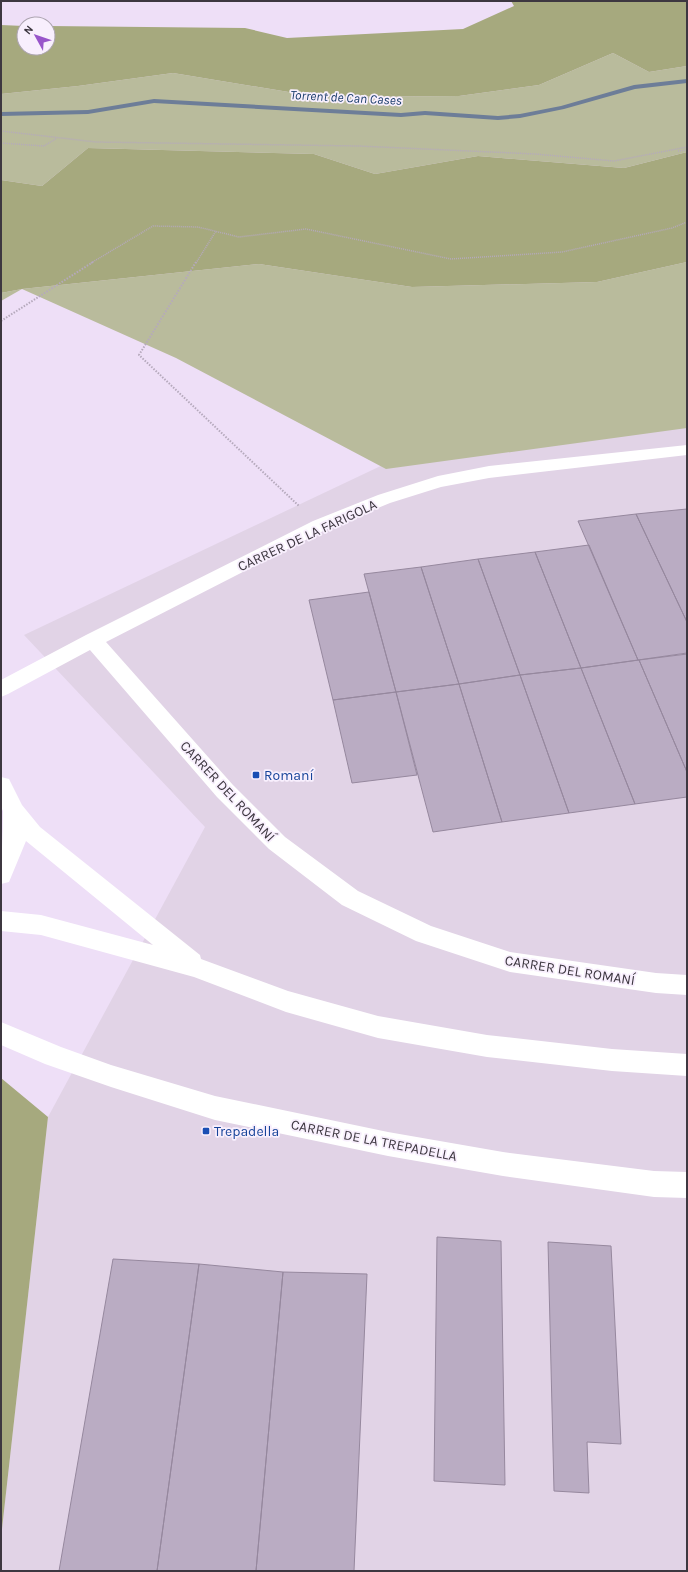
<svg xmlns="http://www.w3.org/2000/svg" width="688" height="1572" font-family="Karla,sans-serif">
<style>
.industrial{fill:#e1d3e6}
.green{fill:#b9bb9c}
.forest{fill:#a6a97e}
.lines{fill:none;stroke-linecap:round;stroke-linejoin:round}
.stream{fill:#6d7d98;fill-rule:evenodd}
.building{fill:#baacc3;stroke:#96889e}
.path-far1{stroke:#b5a9bc;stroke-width:1.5;stroke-dasharray:1 1;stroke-linecap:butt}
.path{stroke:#b5a9bc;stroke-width:2;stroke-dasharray:1.5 1.5;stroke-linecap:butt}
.minor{fill:#fff;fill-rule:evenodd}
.transit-dot{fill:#1a4fb4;stroke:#f8effd;stroke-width:1.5}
.labels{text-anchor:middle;stroke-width:3.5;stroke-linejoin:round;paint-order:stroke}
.far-water-label{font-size:13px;font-style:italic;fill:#193c6a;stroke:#f8effd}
.street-label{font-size:14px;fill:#3d3740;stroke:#f8effd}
.transit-label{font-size:14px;fill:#164399;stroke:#f8effd;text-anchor:start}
</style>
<rect width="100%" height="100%" fill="#eedff7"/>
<path class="industrial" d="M687,427V1571H1V1538L48,1117L205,827L24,635L387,463Z"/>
<path class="green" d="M613,53L649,72L687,66V152L624,168L478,156L375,174L314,154L88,148L42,186L1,180V94L78,86L173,73L319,97L459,96L539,85Z
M687,262V428L386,469L176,358L22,289L1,301V293L22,289L259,264L412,287L597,282Z"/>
<path class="forest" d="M511,1H687V66L649,72L613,53L539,85L459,96L319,97L173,73L78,86L1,94V25L24,26V48H48V26L245,28L287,38L463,29L514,6Z
M88,148L314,154L375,174L478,156L624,168L687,152V262L597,282L412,287L259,264L22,289L1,293V180L42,186Z
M1,1078L48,1117L1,1538Z"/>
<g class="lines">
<path class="stream" d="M687,79V83L635,89L564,109L520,118L498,120L425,115L401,117L154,103L88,114L1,116V112L88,110L154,99L401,113L425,111L498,116L520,114L561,106L634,85Z"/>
</g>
<path class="building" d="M687,509V622L636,514Z
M636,514L687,622V653L638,660L578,521Z
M589,545L638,660L581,668L535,552Z
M535,552L581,668L520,675L478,559Z
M478,559L520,675L459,684L421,567Z
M421,567L459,684L396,692L364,574Z
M369,592L396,692L333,700L309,600Z
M687,654V772L639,660Z
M639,660L687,772V797L635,804L581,668Z
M581,668L635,804L569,813L520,675Z
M520,675L569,813L502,822L459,684Z
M459,684L502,822L433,832L396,692Z
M396,692L417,775L352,783L333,700Z
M437,1237L501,1241L505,1485L434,1481Z
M548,1242L611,1246L621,1444L587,1442L589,1493L554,1491Z
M113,1259L199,1264L157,1571H59Z
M199,1264L283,1272L256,1571H157Z
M283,1272L367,1274L354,1571H256Z"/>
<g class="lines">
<path class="path-far1" d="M1,131L96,142L359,146L535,154L614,161L687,147
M1,143L44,146L57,138
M678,151L687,150
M91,263L153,226L198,227L239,237L306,229L451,259L562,252L672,228L687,222
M196,263L216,231"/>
<path class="path" d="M196,262L139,355L299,506
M1,321L93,262"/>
<path class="minor" d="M687,445V455L489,478L441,487L390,503L327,529L106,642L233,785L285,837L358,891L431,926L510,952L656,973L687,975V995L656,993L510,972L416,941L342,905L269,849L217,797L90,650L8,694L1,697V680L86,635L313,521L378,495L438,476L489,466Z
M1,777L9,779L22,805L40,827L200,955L201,959L288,991L378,1016L487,1035L612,1049L687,1054V1076L612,1071L487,1057L378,1038L286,1012L194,977L41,935L1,931V911L41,915L153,945L26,841L9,882L1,884C1,859 3,836 3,811L1,807Z
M1,1022L61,1047L111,1065L215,1096L388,1132L503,1152L654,1171L687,1172V1198L654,1197L503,1176L388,1156L215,1120L111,1087L45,1064L1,1045Z"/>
</g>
<g class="transit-dot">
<rect x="252" y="771" width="8" height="8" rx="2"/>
<rect x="202" y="1127" width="8" height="8" rx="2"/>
</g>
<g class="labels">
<g class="far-water-label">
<text transform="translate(346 97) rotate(3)" y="5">Torrent de Can Cases</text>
</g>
<g class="street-label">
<text transform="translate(307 535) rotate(-25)" y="5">CARRER DE LA FARIGOLA</text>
<text transform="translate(228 791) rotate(47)" y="5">CARRER DEL ROMANÍ</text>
<text transform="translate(570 970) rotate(9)" y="5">CARRER DEL ROMANÍ</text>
<text transform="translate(374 1140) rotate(11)" y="5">CARRER DE LA TREPADELLA</text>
</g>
<g class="transit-label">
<text x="264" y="780">Romaní</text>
<text x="214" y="1136">Trepadella</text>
</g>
</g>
<rect width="688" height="1572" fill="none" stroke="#3d3740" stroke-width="4"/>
<g transform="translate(36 36) rotate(310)"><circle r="19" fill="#f8effd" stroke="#ada5b1"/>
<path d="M0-3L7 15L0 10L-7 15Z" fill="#9855ca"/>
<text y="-6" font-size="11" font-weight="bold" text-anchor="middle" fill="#3d3740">N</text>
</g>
</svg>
